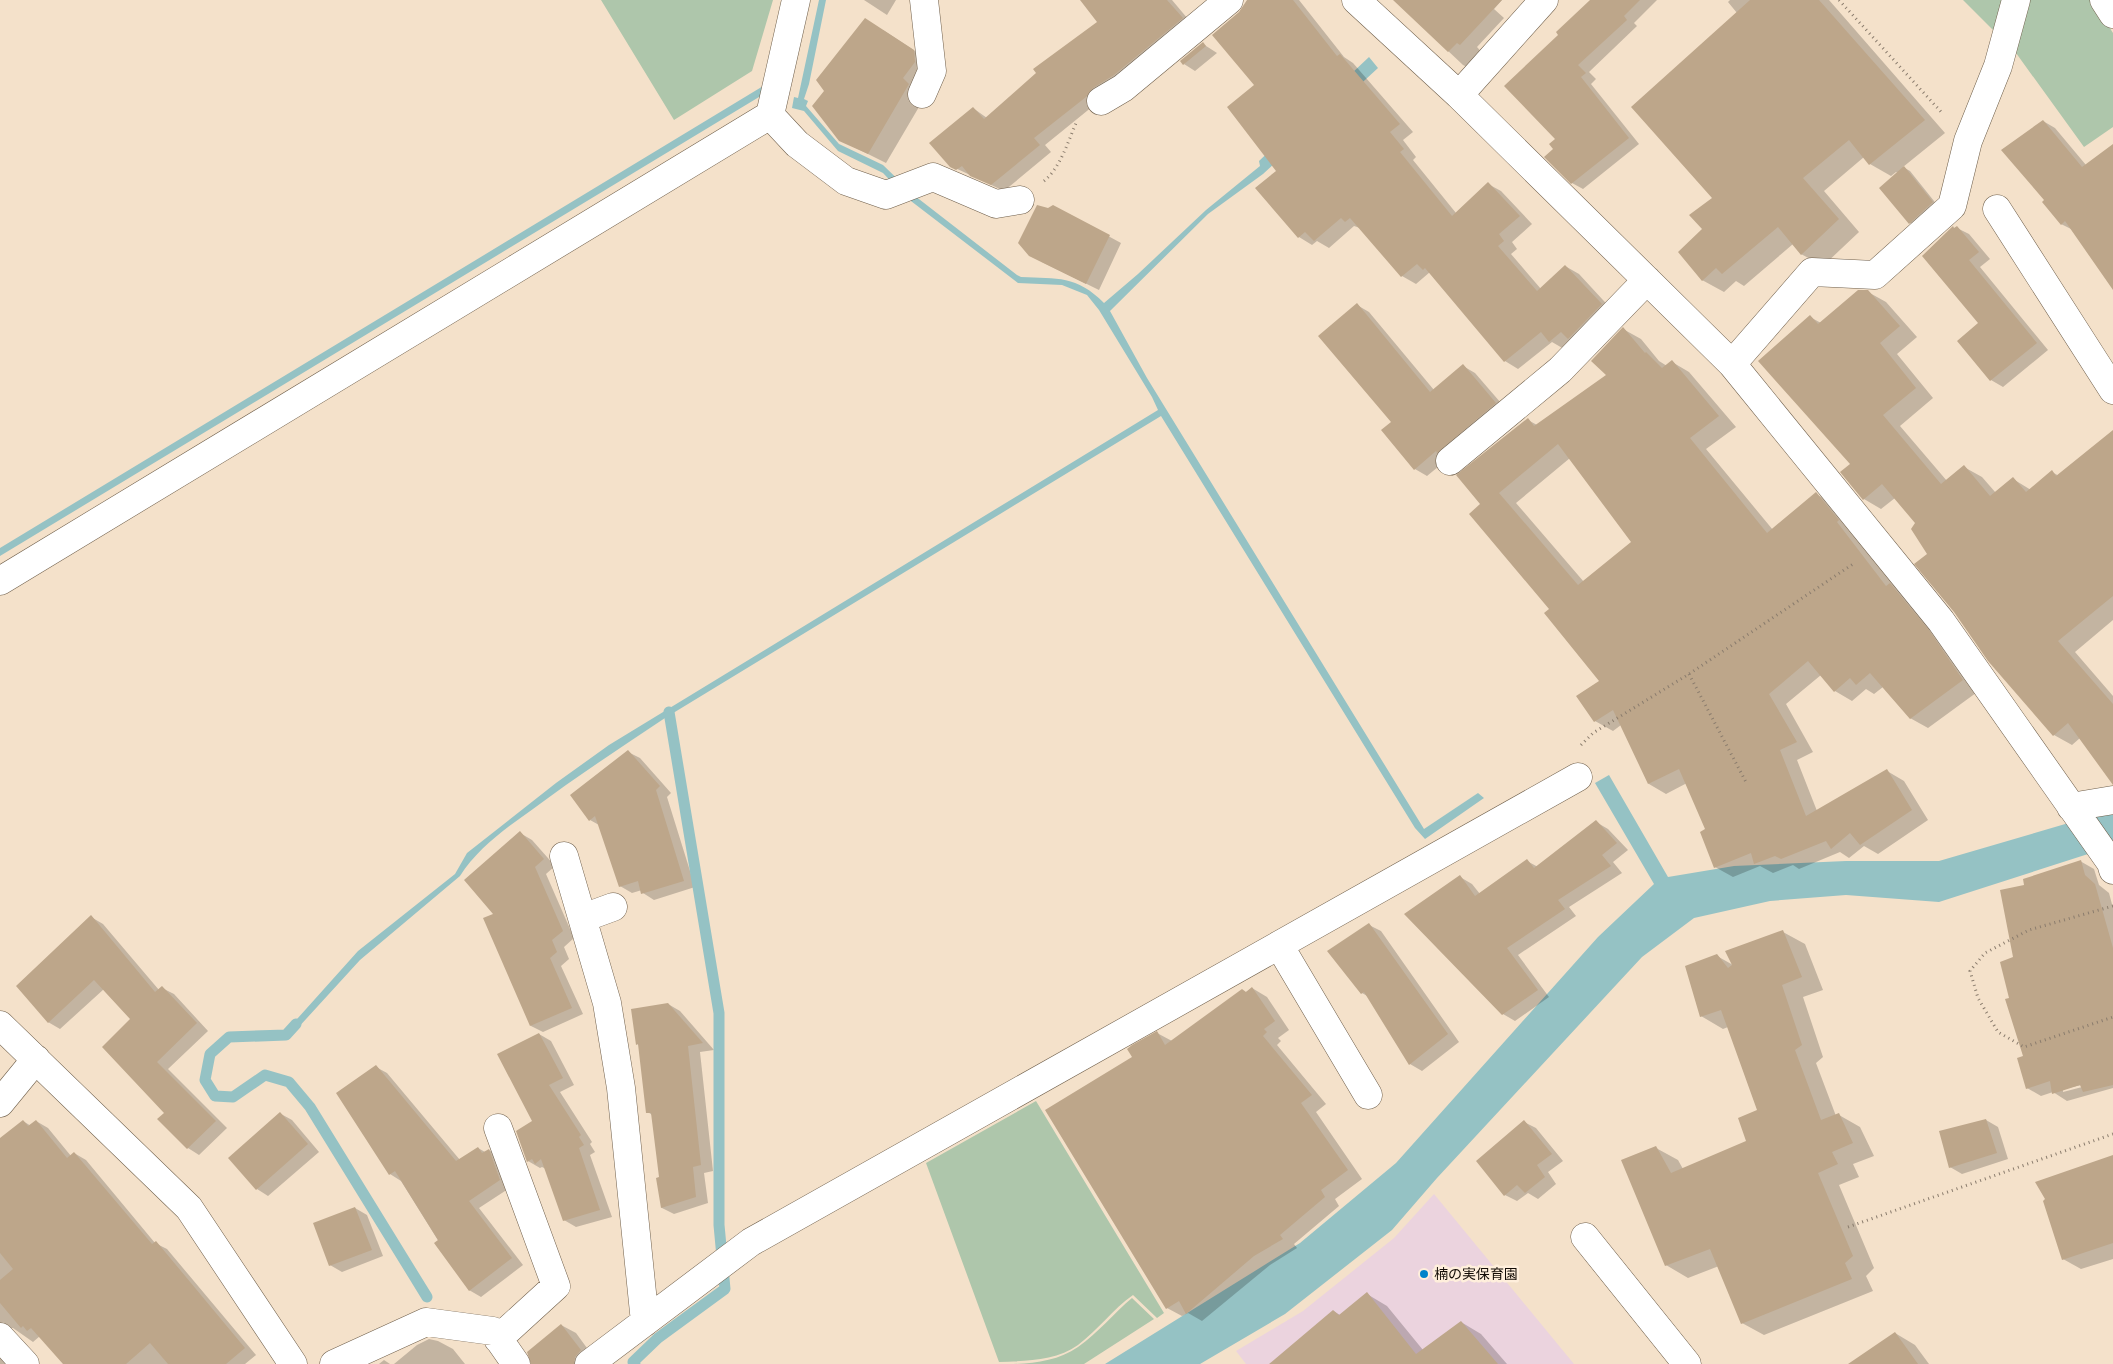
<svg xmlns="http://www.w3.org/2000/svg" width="2113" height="1364" font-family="Literata,'Noto Sans JP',serif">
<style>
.education{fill:#ebd3de}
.green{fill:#aec6ab}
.water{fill:#95c2c4}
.shadow{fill:#0003;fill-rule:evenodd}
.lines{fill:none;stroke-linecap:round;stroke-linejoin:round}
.stream{stroke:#95c2c4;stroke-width:11}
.building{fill:#bda68a;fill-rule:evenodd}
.minor-casing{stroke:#6f5f4b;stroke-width:29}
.path{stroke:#8a7c6d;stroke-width:3;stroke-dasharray:1 4;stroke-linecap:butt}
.minor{stroke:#fff;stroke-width:28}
.poi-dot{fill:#0083ca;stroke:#ffefdc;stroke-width:2}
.labels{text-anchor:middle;stroke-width:5;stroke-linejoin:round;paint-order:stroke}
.poi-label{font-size:14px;fill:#120b05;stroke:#ffefdc;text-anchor:start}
</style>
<rect width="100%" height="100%" fill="#f4e1ca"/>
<path class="education" d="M1434,1194L1574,1364H1246L1236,1351L1303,1311L1394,1238Z"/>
<path class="green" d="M601,0H773L752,71L674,120Z
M1963,0H2003L1996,33Z
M2027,0H2092L2113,33V127L2084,147L2016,53Z
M1036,1101L1164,1313L1157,1318L1133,1295C1113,1309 1098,1330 1078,1345C1056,1361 1025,1361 999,1362L926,1163Z
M1132,1298L1154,1319L1084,1364H1008C1032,1364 1058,1361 1078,1347C1098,1333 1114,1313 1132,1298Z"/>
<path class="water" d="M819,0H826L809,84L804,99L808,101L806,106L839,144L883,165L915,196L1017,275L1021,277C1058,279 1076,275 1104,303L1138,274L1206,210L1260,166L1259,161L1369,57L1378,68L1263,174L1208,214L1110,311L1147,378L1424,829L1478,793L1484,798L1425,839L1415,828L1161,416L665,718C620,748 576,777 533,809C506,828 478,848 460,876L360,960L296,1030L286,1035L289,1028L358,951L455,874L467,853L556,783L609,745L1158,410L1152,397L1099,310L1087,295L1062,285L1018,283L907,198L883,173L838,151L804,111L792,108L794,97L798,98Z
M765,85L764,94L0,556V548Z
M1609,775L1668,877L1734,866L1846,861H1939L2113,810V846L1939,902L1846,895L1770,901L1694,918L1642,957L1437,1178L1392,1230L1285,1314L1200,1364H1105L1300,1243L1396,1163L1598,937L1654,884L1595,783Z"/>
<path class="shadow" d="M864,0H896L887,15Z
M1082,0H1172L1193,25L1045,145L1051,152L1004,191L951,166L973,108L987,118L1098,22Z
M1249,0H1299L1344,57L1353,63L1413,132L1403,140L1416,157L1413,160L1456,213L1488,184L1501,191L1532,224L1512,242L1517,249L1511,254L1541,289L1565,266L1579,274L1615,313L1564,349L1552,342L1518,369L1505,361L1430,272L1416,284L1402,276L1360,228L1354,226L1329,248L1317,241L1312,245L1299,237L1278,171L1255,85L1240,13Z
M1394,0H1502L1494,9L1504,18L1477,47L1488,59L1475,71L1463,65Z
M1592,0H1657L1634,23L1637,26L1589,72L1596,79L1591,84L1639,144L1583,189L1572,183L1555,150L1557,139L1560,35Z
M1730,0H1829L1945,133L1903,167L1910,171L1938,206L1915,226L1910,223L1898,173L1896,172L1891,176L1870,164L1864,157L1824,191L1859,232L1823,266L1801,254L1793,244L1744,286L1736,281L1724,292L1702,280L1704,229L1713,198L1737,13L1728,2Z
M883,30L932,62L926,95L886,163L840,140Z
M1203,44L1217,53L1195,71L1184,64Z
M2043,121L2055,128L2086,165L2113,145V288L2073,230L2061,224Z
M1053,206L1121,243L1099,290L1042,262L1048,210Z
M1957,228L1969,234L1990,259L1980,267L2048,350L2003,387L1991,380L1959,341L1980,323L1955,229Z
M1868,292L1886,302L1917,337L1897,354L1933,398L1900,426L1947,481L1964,467L1982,477L1996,493L2013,479L2031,490L2052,472L2059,476L2113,434V620L2075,652L2113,696V779L2080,738L2072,745L2054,735L1929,554L1917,523L1895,498L1881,509L1864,499L1852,465L1810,317L1821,323Z
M1357,305L1369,312L1434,390L1463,366L1475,373L1507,410L1427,476L1415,469Z
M1623,329L1641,339L1659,361L1667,366L1672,362L1689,372L1736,427L1706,449L1773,530L1816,494L1834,504L1896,588L1907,594L1980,690L1928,728L1910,718L1883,687L1874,694L1866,689L1852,701L1835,691L1821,675L1786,704L1813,752L1797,760L1817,811L1887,771L1904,781L1928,820L1878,854L1864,846L1849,858L1840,852L1799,869L1793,865L1773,873L1760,866L1733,877L1715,867L1707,829L1687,783L1666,794L1649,784L1621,725L1613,731L1595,721L1601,682L1550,609L1482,504L1528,420L1537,425L1608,375ZM1570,458L1633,542L1584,582L1516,503Z
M628,752L640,758L671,793L667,797L695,887L654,900L643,893L642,890L632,893L620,886L599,825L590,820Z
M1596,822L1608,829L1628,850L1613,862L1622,873L1569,907L1576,916L1518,955L1549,997L1515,1021L1503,1014L1460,877L1472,884L1480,894L1527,861L1538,867Z
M520,833L532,840L555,866L546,874L574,938L564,947L569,959L561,966L583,1014L543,1032L531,1026Z
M2080,861L2094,869L2099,885L2109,893L2113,908V1088L2067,1101L2053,1092L2041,1096L2027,1088L2024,1057L2011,999L2025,886ZM2086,1084V1086L2063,1092V1089Z
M91,917L103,924L159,990L162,988L174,994L208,1031L168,1069L227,1128L199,1155L188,1148L166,1113L132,1019L104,989L60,1029L48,1022Z
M1369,925L1381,931L1459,1042L1422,1071L1410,1064L1369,997L1362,993Z
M1783,932L1805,944L1823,990L1803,997L1823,1057L1816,1063L1836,1116L1839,1115L1860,1127L1874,1156L1853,1164L1859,1177L1839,1185L1874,1268L1866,1276L1873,1291L1764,1335L1742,1323L1719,1266L1688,1278L1666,1265L1656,1148L1678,1160L1683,1169L1748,1142L1758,1111L1728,1027L1723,1029L1701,1016L1717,956L1733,965Z
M1252,988L1267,997L1289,1030L1278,1038L1281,1041L1277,1045L1326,1104L1316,1112L1362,1179L1335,1199L1339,1206L1294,1244L1297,1248L1270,1265L1202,1321L1188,1313L1182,1316L1167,1308L1133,1057L1157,1033L1172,1041Z
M668,1004L680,1011L714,1050L700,1052L713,1171L704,1173L708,1203L674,1214L662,1208L657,1179L660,1178L652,1115L648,1112L639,1045L637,1044Z
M539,1034L551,1041L574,1085L560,1092L592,1142L590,1144L595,1152L590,1155L612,1217L576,1227L564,1220L546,1169L542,1167L540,1168L528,1161L517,1132L534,1121Z
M376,1067L387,1073L460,1160L478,1148L485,1152L489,1150L500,1156L511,1187L479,1208L523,1265L481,1297L469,1290L401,1181L390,1174Z
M281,1114L292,1120L319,1152L268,1196L257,1189Z
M1986,1120L1998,1127L2008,1159L1962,1174L1950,1167Z
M23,1121L31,1126L36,1121L48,1128L71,1156L74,1153L86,1160L155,1243L167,1249L256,1355L245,1364H64L40,1336L33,1342L13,1328H9L0,1333V1140Z
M1524,1122L1536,1128L1563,1161L1548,1172L1556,1184L1538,1199L1528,1193L1517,1201L1505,1195Z
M2113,1156V1259L2081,1269L2063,1259Z
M355,1208L367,1215L383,1256L342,1272L330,1265Z
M1367,1294L1387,1306L1423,1350L1461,1322L1481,1334L1507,1364H1274L1333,1311L1340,1315Z
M561,1325L576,1333L595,1359L591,1364H532Z
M1895,1333L1915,1345L1929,1364H1850Z
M429,1339L438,1341L453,1349L465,1364H394L417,1345Z
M0,1353L7,1364H0Z
M384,1360L390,1364H379Z"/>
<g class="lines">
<path class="stream" d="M296,1024L286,1035L229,1037L210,1054L205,1080L215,1096L233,1097L265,1075L289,1082L310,1107L427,1297
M635,1364L633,1362L658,1338L725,1289L719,1225V1013L669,712"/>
</g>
<path class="building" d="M1080,0H1167L1183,18L1114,75L1093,88L1086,97L1034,138L1040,145L991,185L970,176L962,166L956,170L950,167L929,143L973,107L984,119L1036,73L1033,69L1097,22Z
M1247,0H1293L1337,56L1340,54L1400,124L1390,132L1404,149L1400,152L1452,216L1488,182L1520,216L1499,234L1504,241L1498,246L1537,291L1565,265L1602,304L1568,339L1561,332L1549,342L1541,332L1504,362L1425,268L1423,270L1417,264L1401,277L1350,218L1345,222L1341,218L1314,241L1305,232L1298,238L1255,188L1276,171L1227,107L1254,85L1212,35L1239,12Z
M1393,0H1502L1460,45L1457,43L1448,52Z
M1590,0H1640L1624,16L1627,20L1578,65L1586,73L1581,77L1629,138L1571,184L1544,157L1553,149L1549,144L1555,139L1504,86L1558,35L1556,32Z
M1750,0H1819L1925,120L1869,165L1849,140L1803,178L1839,219L1801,255L1778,227L1722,274L1716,268L1702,281L1678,252L1702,229L1689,215L1712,198L1631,107Z
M865,18L914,50L915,62L903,78L909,84L868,154L839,141L812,106L824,91L816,80Z
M1203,42L1206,46L1183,65L1180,61Z
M2043,120L2082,167L2113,144V290L2065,221L2061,225L2042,202L2044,200L2001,150Z
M1904,166L1933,202L1909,224L1879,188Z
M1037,205L1048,208L1053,205L1110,235L1086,284L1029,256L1018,243Z
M1953,226L1954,228L1957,226L1979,252L1969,260L2037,343L1990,381L1957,341L1978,323L1922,256Z
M1858,290H1868L1900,326L1880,343L1916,388L1883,415L1941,484L1964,465L1990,496L2013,477L2026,492L2052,470L2056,476L2113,430V596L2058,641L2113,704V785L2068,723L2053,736L1988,661L1954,612L1914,564L1927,554L1911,529L1915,523L1882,484L1863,500L1840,472L1850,464L1758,361L1810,315L1818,324Z
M1357,303L1430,392L1463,364L1496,403L1437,453L1436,451L1414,470L1381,430L1391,422L1318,336Z
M1623,327L1645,353L1646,352L1662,368L1672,360L1719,416L1690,438L1767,533L1816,492L1839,520L1837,522L1886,586L1890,583L1929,630L1963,680L1910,719L1870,673L1856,685L1850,678L1834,692L1808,661L1769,694L1797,742L1780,750L1806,816L1887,769L1912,810L1860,845L1850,833L1831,849L1826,841L1781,859L1775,856L1754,864L1751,853L1714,868L1700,832L1705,829L1679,769L1648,784L1613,710L1594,722L1576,696L1599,681L1544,613L1549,609L1469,514L1480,504L1456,475L1528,418L1534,426L1606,375L1591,361ZM1558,444L1631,542L1578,585L1499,493Z
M628,750L660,786L656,790L684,881L641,894L638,881L619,887L595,816L589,821L570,795Z
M1596,820L1617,843L1602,855L1611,866L1558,900L1565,909L1507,948L1538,990L1502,1015L1404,914L1460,875L1475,896L1527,859L1534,868Z
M520,831L544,859L535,867L563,931L552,940L557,952L550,958L572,1008L530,1026L483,918L493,914L464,880Z
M2081,860L2085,875L2095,884L2113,948V1085L2083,1092L2080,1085L2052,1094L2050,1081L2026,1089L2017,1058L2023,1056L2005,999L2009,998L2000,962L2013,957L2000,890L2024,885L2023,879Z
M91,915L155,992L162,986L197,1023L157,1062L216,1121L187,1149L157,1119L164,1113L102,1047L130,1019L94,980L48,1023L16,986Z
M1369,923L1448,1034L1409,1065L1364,992L1361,994L1327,951Z
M1783,930L1802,977L1782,985L1802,1045L1795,1050L1821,1120L1839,1113L1853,1143L1832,1152L1838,1164L1818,1173L1853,1256L1845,1263L1852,1279L1741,1324L1710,1249L1665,1266L1621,1160L1656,1146L1671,1173L1746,1141L1738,1118L1757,1110L1721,1010L1700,1017L1685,966L1717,954L1728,968L1732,965L1725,951Z
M1252,987L1275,1021L1264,1029L1267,1032L1263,1036L1312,1095L1301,1103L1348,1170L1321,1190L1325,1197L1280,1235L1283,1239L1254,1256L1186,1314L1179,1301L1166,1309L1045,1110L1132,1057L1127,1049L1132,1045L1157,1031L1165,1045L1242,989L1246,992Z
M668,1003L703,1043L688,1046L701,1165L693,1167L696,1197L661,1208L656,1178L659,1177L651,1113H646L638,1044L636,1045L631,1009Z
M539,1033L563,1078L549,1085L581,1135L579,1137L584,1145L579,1148L600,1210L563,1221L541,1159L535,1164L532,1159L527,1162L516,1131L532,1121L497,1054Z
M376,1065L456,1161L478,1147L482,1153L489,1149L500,1180L469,1201L512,1258L469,1291L434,1243L438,1240L395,1171L389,1175L336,1093Z
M280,1112L308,1144L256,1190L228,1158Z
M1986,1119L1997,1153L1949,1168L1939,1131Z
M23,1120L28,1126L36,1120L67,1158L74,1152L152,1244L156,1241L245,1348L226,1364H168L150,1343L126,1364H63L31,1328L27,1331L23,1326L21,1328L0,1303V1280L13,1269L0,1253V1138Z
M1524,1120L1552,1154L1537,1165L1545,1177L1525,1193L1517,1185L1504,1196L1476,1161Z
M2113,1155V1243L2062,1260L2043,1201L2045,1199L2035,1182Z
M355,1207L372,1250L329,1266L313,1223Z
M1367,1292L1416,1354L1461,1321L1498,1364H1269L1333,1310L1339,1315Z
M561,1324L581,1350L575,1357L574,1364H531L527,1352Z
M1895,1332L1918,1364H1848Z"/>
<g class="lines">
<g class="minor-casing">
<path id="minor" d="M796,0L770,115L797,144L846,181L886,195L933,177L996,204L1020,200
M1356,0L1459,95L1732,364L1941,621L2111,863L2113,870
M2104,0L2113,14
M922,94L932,71L924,0
M1459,95L1544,0
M1101,101L1123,88L1229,0
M1997,209L2113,390
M1732,364L1812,272L1875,275L1952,206L1968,141L1998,66L2016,0
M1450,461L1560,370L1647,280
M0,581L770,115
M2071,807L2113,800
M564,856L607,1003L621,1088L645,1322
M583,918L613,907
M1279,945L1368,1095
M0,1025L189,1208L293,1364
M0,1103L36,1059
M1585,1237L1687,1364
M0,1337L25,1364
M498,1339L556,1286L498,1128
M334,1364L426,1322L493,1331L516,1364
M589,1364L751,1242L1578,777"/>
</g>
<path class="path" d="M1839,0L1943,114
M1044,181C1061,167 1068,141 1077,121
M1689,674L1747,784
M1581,745L1593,733L1689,674L1853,564
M2113,906L2029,930L1985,953L1970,971L1978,998L1998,1032L2024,1047L2113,1017
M1848,1227L2113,1134"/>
<use href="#minor" class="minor"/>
</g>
<circle class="poi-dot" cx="1424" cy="1274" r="5"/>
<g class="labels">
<g class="poi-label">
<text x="1434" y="1279">楠の実保育園</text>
</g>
</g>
</svg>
